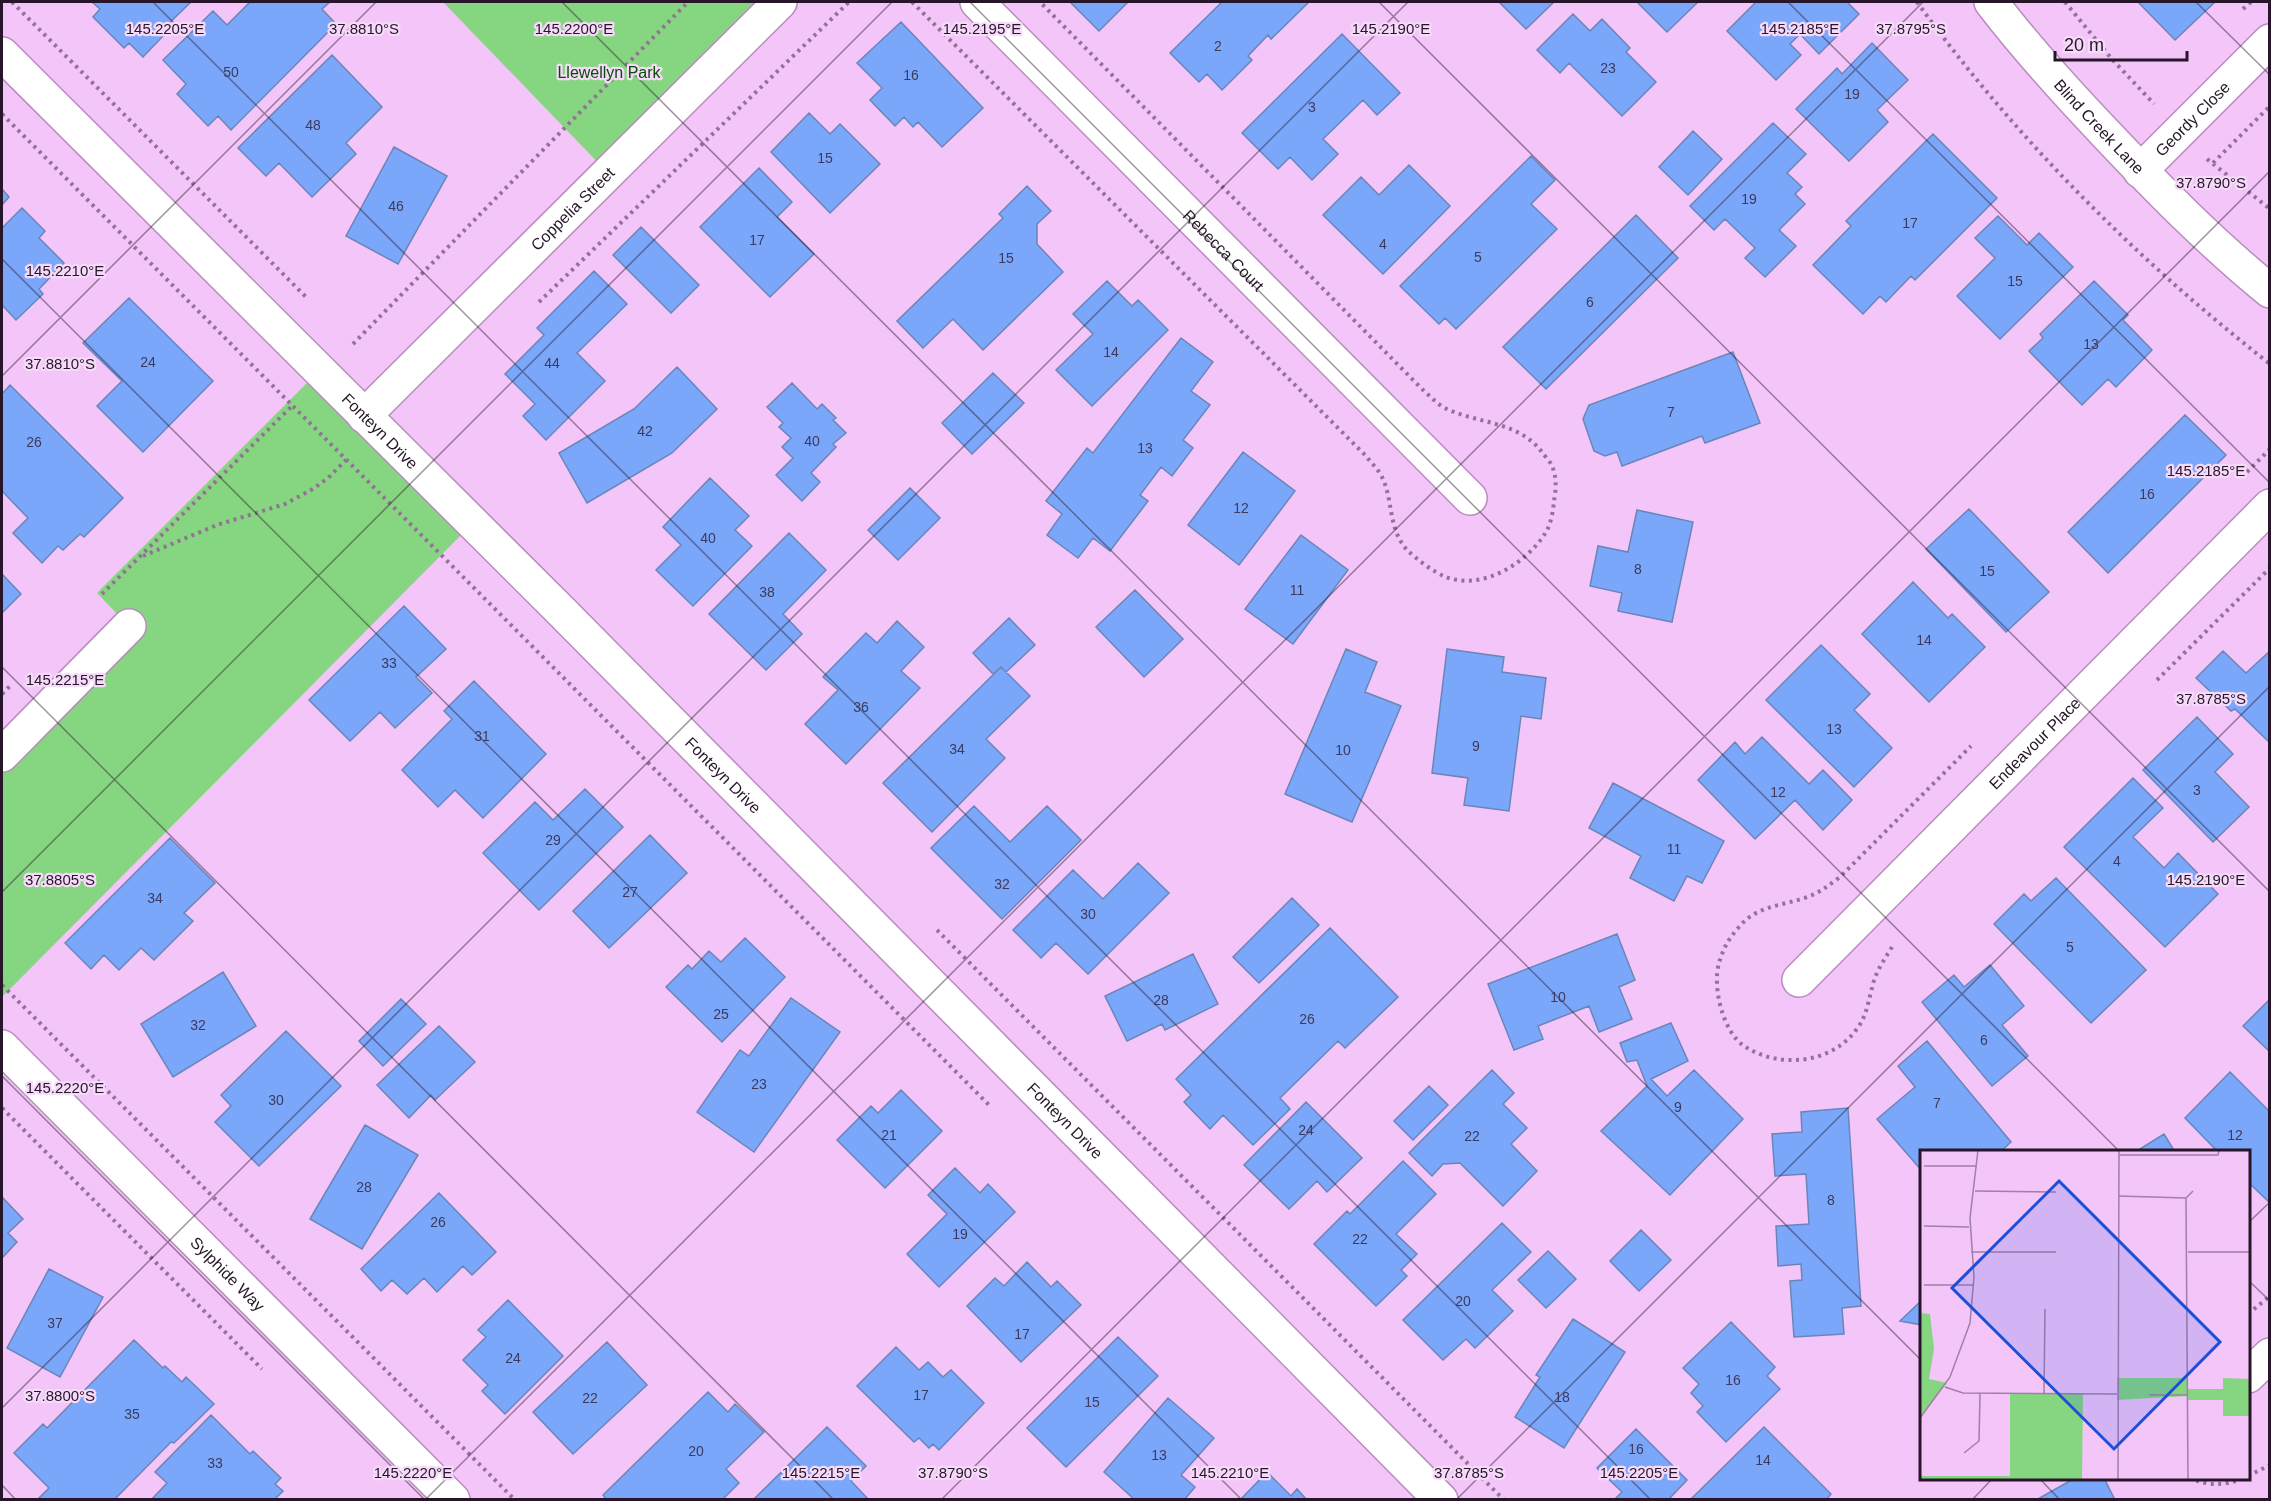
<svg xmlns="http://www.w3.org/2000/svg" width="2271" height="1501" font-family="Helvetica,sans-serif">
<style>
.green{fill:#86d681}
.building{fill:#7ba7fb;stroke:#6a85b9;stroke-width:1.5}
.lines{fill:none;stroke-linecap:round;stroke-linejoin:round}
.street-casing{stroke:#b88cbd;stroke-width:36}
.path{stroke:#927296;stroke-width:4;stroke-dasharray:3 4.5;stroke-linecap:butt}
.street{stroke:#fff;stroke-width:33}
.ticks{fill:none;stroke:#271629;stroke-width:1.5;stroke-opacity:0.45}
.labels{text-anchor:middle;stroke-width:4.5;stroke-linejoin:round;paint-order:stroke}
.number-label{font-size:14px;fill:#3c3a5e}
.park-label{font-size:16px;fill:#064c07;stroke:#f6daf9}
.street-label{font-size:16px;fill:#271629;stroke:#f6daf9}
.inset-road{fill:none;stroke:#a17fa6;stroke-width:1.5}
.view{fill:#1d4ed8;fill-opacity:0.15;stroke:#1d4ed8;stroke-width:3}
.inset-edge{fill:none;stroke:#271629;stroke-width:3}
.ticks-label{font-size:15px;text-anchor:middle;fill:#271629;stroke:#f6daf9;stroke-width:4.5;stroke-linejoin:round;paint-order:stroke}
</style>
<rect width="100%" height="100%" fill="#f3c5f9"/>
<path class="green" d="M443,2H780L608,173Z
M319,371L473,523L2,997V755L129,626L97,593Z"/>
<path class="building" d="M92,2H191L161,31L164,35L143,57L129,43L124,48L93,17L100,9Z
M250,2H330L322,9L336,24L231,130L218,116L208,126L177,94L186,84L163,60L213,11L227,25Z
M1070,2H1128L1099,31Z
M1222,2H1309L1271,39L1268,35L1248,56L1252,60L1222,90L1207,74L1199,82L1170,53Z
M1499,2H1554L1526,29Z
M1637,2H1698L1667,32Z
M1756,2H1847L1859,14L1819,54L1800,34L1790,44L1801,55L1776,80L1727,31Z
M2138,2H2215L2175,40Z
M1573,14L1590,31L1602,19L1630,48L1626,52L1656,82L1622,116L1569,63L1560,73L1537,50Z
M901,22L983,108L942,147L918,122L913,127L904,117L895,126L870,100L882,88L857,63Z
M1342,34L1400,93L1377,115L1363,100L1323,139L1338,154L1312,180L1290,157L1278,169L1242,133Z
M1872,43L1908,80L1877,110L1888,122L1849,161L1796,109L1837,68L1842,74Z
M332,55L382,107L346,143L356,154L312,197L279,163L266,176L238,148Z
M809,113L830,134L840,124L880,164L830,213L771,152Z
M1773,123L1806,154L1787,173L1802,187L1795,194L1805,204L1779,230L1796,246L1765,277L1745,258L1755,248L1725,219L1714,230L1690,206Z
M1693,131L1722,159L1688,195L1659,167Z
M1933,134L1997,198L1915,280L1911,276L1886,302L1880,296L1863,314L1813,265L1851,226L1846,221Z
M394,147L447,176L398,264L346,236Z
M1531,156L1555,180L1531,204L1557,229L1456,329L1445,318L1439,324L1400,286Z
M1409,165L1450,206L1383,274L1323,215L1361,177L1379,195Z
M759,168L792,202L777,217L814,254L770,297L700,227Z
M1027,186L1051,211L1037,224V244L1063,272L983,350L953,319L923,348L897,321L1003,218L999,214Z
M2,189L9,197L2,205Z
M22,208L45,231L39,238L64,263L39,289L43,294L16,320L2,305V228Z
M1636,215L1678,258L1546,389L1503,347Z
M1998,216L2027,245L2039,233L2073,267L2000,339L1957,296L1995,258L1975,238Z
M641,227L699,285L671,313L613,255Z
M594,271L627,304L577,353L605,381L546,440L523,416L535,404L505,374L544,335L537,328Z
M1107,281L1132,306L1138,300L1168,330L1092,406L1056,370L1093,334L1073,314Z
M2094,281L2128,315L2123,320L2152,350L2116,387L2108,379L2082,405L2029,351L2043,338L2040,334Z
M129,298L213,381L143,452L97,406L122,381L83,343Z
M1181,338L1213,362L1191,391L1210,405L1183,440L1193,448L1172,476L1161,467L1140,495L1148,501L1110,551L1093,538L1078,558L1047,535L1062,514L1046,501L1087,448L1093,453Z
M1733,352L1760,423L1705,443L1702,436L1622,466L1617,452L1605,456L1594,451L1583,419L1589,405Z
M677,367L717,409L672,453L587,503L559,453L634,409Z
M993,373L1024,403L972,454L942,423Z
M792,383L817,409L822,404L836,418L833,420L846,433L833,444L836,447L811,473L820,482L802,501L776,475L793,458L782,447L791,438L779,427L783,423L767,407Z
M10,385L123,498L84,537L80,534L63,550L58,546L42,563L13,533L28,518L2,491V394Z
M2185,415L2226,455L2108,573L2068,532Z
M1243,452L1295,491L1239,565L1188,525Z
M710,478L749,516L735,530L752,546L693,606L656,570L681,545L663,527Z
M910,488L940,518L898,560L868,530Z
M1969,509L2049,592L2006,632L1926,549Z
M1637,510L1693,522L1672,622L1618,611L1622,593L1590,586L1598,546L1628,552Z
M789,533L826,570L783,614L802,634L766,670L709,614Z
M1301,535L1348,570L1293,644L1245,609Z
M2,574L21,594L2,613Z
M1913,582L1948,618L1952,614L1985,647L1929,702L1862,634Z
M1135,590L1183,639L1144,677L1096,627Z
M404,606L446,649L416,677L432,693L395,728L380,712L350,741L309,700Z
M1009,618L1035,645L1006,672L1001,667L993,674L973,653Z
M897,621L924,647L901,671L920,688L846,764L805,724L838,690L823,677L866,633L877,643Z
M1821,645L1870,694L1854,710L1892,748L1854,787L1766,700Z
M1346,649L1377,662L1365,692L1401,706L1352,822L1285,794Z
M1447,649L1504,657L1502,672L1546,678L1541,719L1521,716L1509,811L1464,805L1468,778L1432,773Z
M2223,651L2246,673L2270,651V743L2235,709L2231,711L2196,678Z
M1001,667L1030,696L986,739L1005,758L932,832L883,783Z
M474,681L546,754L483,818L455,790L438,807L402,770L452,719L444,711Z
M2197,717L2233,754L2215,772L2249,807L2213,842L2143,770Z
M1762,737L1809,784L1823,770L1852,800L1823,830L1795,800L1755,839L1698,780L1735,742L1745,754Z
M2133,778L2163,808L2133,837L2164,868L2178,853L2218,894L2165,947L2064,847Z
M1613,783L1724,841L1702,883L1687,876L1674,901L1630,878L1641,856L1589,828Z
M585,789L623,827L539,910L483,853L535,802L553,820Z
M974,806L1010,842L1047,806L1081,840L1002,919L931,848Z
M650,835L687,873L609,948L573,911Z
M170,838L215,883L184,913L193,921L154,960L141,948L119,970L104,955L91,969L65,943Z
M1138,863L1169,893L1088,974L1056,943L1041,958L1013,930L1073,870L1103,899Z
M2056,878L2146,970L2091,1023L1994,924L2024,894L2031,901Z
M1292,898L1319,925L1259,983L1233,957Z
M1330,928L1398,997L1345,1048L1338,1041L1280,1098L1290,1109L1253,1145L1223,1115L1210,1129L1184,1102L1191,1095L1176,1079Z
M1617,934L1635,980L1619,987L1632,1019L1599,1032L1589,1006L1538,1026L1543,1039L1514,1050L1488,984Z
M745,938L785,977L722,1042L666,987L688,965L692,969L709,951L721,962Z
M1193,954L1218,1004L1165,1030L1162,1024L1127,1041L1105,996Z
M1990,965L2024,1006L2002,1025L2028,1056L1992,1086L1922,1002L1954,975L1964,987Z
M223,972L256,1026L173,1077L141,1024Z
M791,998L840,1032L754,1152L697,1112L740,1050L749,1056Z
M401,999L426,1024L383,1066L359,1041Z
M2270,999V1052L2243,1026Z
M1671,1023L1688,1061L1651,1079L1667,1096L1694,1070L1743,1119L1670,1195L1601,1131L1647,1086L1637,1060L1627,1062L1620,1043Z
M439,1026L475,1062L435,1100L431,1095L409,1118L377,1085Z
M286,1031L341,1086L259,1166L215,1122L231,1106L221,1095Z
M1927,1041L2011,1142L2000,1152H1922V1171L1877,1119L1915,1087L1898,1066Z
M1492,1070L1514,1093L1503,1104L1527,1128L1511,1144L1537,1171L1503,1206L1460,1163L1443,1164L1432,1176L1409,1153Z
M2230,1072L2270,1112V1203L2248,1182V1152H2218L2185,1118Z
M1429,1086L1448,1105L1413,1140L1394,1121Z
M901,1090L942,1131L885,1188L837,1140L871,1106L878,1113Z
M1306,1102L1362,1158L1327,1192L1317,1181L1289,1209L1244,1165Z
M1848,1108L1861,1306L1842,1308L1844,1334L1794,1337L1790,1281L1802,1280L1801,1264L1778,1266L1776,1226L1809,1224L1806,1174L1775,1176L1772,1134L1802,1132L1801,1112Z
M365,1125L418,1155L362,1249L310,1219Z
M2164,1134L2175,1152H2135Z
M1403,1161L1436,1194L1396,1234L1417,1254L1401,1270L1407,1276L1376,1306L1314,1244L1347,1211L1350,1214Z
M955,1168L980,1193L988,1184L1015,1212L939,1287L907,1254L947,1214L928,1195Z
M439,1193L496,1252L472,1275L463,1266L437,1292L424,1278L407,1294L392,1280L381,1291L361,1269Z
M2,1197L23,1219L8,1233L17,1242L2,1258Z
M1502,1223L1531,1252L1492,1290L1513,1311L1475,1348L1466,1339L1443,1360L1403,1320Z
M1641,1230L1671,1260L1639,1291L1610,1261Z
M1548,1251L1576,1279L1546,1308L1518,1280Z
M1027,1262L1051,1287L1057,1281L1081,1305L1021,1362L967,1306L995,1278L1004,1286Z
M49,1269L103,1297L60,1377L7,1348Z
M508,1300L563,1356L505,1414L482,1391L488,1385L463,1360L486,1337L478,1330Z
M1922,1300V1325L1900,1321Z
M1573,1319L1625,1352L1564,1448L1515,1417L1540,1377L1536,1375Z
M1731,1322L1775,1367L1767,1376L1780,1389L1726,1442L1697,1412L1703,1406L1691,1393L1699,1384L1683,1368Z
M1118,1337L1158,1376L1066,1467L1027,1428Z
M134,1340L163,1368L165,1366L182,1382L186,1377L214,1404L174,1443L171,1442L114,1500H37L49,1488L14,1453L43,1424L47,1428Z
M607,1342L647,1385L573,1454L533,1412Z
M896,1347L919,1370L928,1362L943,1377L951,1370L984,1403L939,1450L933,1444L929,1448L919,1438L914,1442L857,1386Z
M708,1392L728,1412L735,1404L764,1432L726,1469L739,1483L722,1500H607L603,1495Z
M1168,1398L1214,1438L1181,1475L1195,1487L1184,1500H1135L1104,1472Z
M211,1415L250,1454L253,1451L281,1478L275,1484L283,1491L274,1500H151L167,1483L155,1472Z
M827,1427L866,1466L851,1481L869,1500H753Z
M1764,1427L1831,1494L1826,1500H1690Z
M1636,1429L1687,1480L1668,1500H1614L1622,1492L1597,1468Z
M1267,1472L1291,1496L1297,1489L1307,1500H1240Z
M2075,1478H2104L2115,1500H2036Z"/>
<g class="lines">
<g class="street-casing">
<g id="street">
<path id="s1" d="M977,2L1470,498"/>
<path id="s2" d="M1991,2C2027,49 2067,93 2108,136C2160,191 2211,243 2270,291"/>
<path id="s3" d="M2,54L562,612L1441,1500"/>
<path id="s4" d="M2140,171L2270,41"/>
<path id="s5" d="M364,416L780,2"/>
<path d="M2,755L129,626"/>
<path id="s6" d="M1799,980L2270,506"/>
<path id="s7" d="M2,1047L453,1500"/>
<path d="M2248,1376L2270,1355"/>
</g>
</g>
<path class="path" d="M12,2L308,299
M912,2L1367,457C1371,463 1377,468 1381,475C1394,499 1387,529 1408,551C1418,560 1433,572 1446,577C1483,591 1527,563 1546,532C1551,524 1553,511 1554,501C1556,490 1557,477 1552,466C1550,461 1544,455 1541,451C1517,420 1475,424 1443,407C1435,402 1429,395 1422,389L1040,2
M1917,2C2015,138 2137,260 2270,364
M2065,2L2111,58L2154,104
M2243,9L2251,2
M2,114L990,1106
M2207,159L2270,209
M2213,163L2270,106
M539,302L849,2
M353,344L688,2
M2247,472L2270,449
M143,556L217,525L285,504L313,489L328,478L346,460
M102,594L292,406
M2157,680L2270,568
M2,694L12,684
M937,930L1504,1500
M1892,947C1884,960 1875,973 1872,988C1868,1003 1866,1018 1856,1030C1831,1064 1779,1069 1744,1046C1723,1032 1712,987 1719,963C1723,949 1729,938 1739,927C1756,906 1781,906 1804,898C1818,894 1828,886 1840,877L1971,746
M2,985L515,1500
M2,1108L262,1369
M2248,1314L2270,1296
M2248,1476L2270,1465
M2189,1478C2208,1486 2225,1486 2244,1478"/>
<use href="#street" class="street"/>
</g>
<path class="ticks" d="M153,2L1651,1500M562,2L1922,1361M970,2L2120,1152M1379,2L2270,892M1788,2L2270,483M2196,2L2270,75M2,259L1242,1500M2,376L376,2M2,667L834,1500M2,892L892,2M2,1076L425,1500M2248,1223L2270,1202M2248,1280L2270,1301M2,1408L1408,2M2039,1478L2060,1500M2,1485L16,1500M425,1500L1923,2M941,1500L2270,171M1456,1500L2270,686M1972,1500L1993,1478"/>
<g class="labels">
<g class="number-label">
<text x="1218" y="51">2</text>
<text x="1608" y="73">23</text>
<text x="231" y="77">50</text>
<text x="911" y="80">16</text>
<text x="1852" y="99">19</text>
<text x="1312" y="112">3</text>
<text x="313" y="130">48</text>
<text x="825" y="163">15</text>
<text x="1749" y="204">19</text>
<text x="396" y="211">46</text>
<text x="1910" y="228">17</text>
<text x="757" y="245">17</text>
<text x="1383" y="249">4</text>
<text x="1478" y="262">5</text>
<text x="1006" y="263">15</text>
<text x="2015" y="286">15</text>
<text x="1590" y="307">6</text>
<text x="2091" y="349">13</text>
<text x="1111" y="357">14</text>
<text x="148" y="367">24</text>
<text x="552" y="368">44</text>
<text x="1671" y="417">7</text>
<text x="645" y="436">42</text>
<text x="812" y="446">40</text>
<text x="34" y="447">26</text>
<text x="1145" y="453">13</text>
<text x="2147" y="499">16</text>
<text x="1241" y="513">12</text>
<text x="708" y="543">40</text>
<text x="1638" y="574">8</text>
<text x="1987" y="576">15</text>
<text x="1297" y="595">11</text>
<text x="767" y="597">38</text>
<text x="1924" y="645">14</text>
<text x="389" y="668">33</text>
<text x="861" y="712">36</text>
<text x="1834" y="734">13</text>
<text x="482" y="741">31</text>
<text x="1476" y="751">9</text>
<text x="957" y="754">34</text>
<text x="1343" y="755">10</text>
<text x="2197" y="795">3</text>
<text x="1778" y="797">12</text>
<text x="553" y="845">29</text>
<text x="1674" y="854">11</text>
<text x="2117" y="866">4</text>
<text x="1002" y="889">32</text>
<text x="630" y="897">27</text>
<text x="155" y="903">34</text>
<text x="1088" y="919">30</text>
<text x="2070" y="952">5</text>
<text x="1558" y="1002">10</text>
<text x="1161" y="1005">28</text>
<text x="721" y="1019">25</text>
<text x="1307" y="1024">26</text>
<text x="198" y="1030">32</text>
<text x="1984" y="1045">6</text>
<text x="759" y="1089">23</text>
<text x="276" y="1105">30</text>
<text x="1937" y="1108">7</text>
<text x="1678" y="1112">9</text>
<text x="1306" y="1135">24</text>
<text x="889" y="1140">21</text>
<text x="2235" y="1140">12</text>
<text x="1472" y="1141">22</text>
<text x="364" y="1192">28</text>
<text x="1831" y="1205">8</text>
<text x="438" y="1227">26</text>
<text x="960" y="1239">19</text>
<text x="1360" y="1244">22</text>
<text x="1463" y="1306">20</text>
<text x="55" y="1328">37</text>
<text x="1022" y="1339">17</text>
<text x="513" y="1363">24</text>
<text x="1733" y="1385">16</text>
<text x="921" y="1400">17</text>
<text x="1562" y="1402">18</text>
<text x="590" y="1403">22</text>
<text x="1092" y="1407">15</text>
<text x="132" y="1419">35</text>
<text x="1636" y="1454">16</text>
<text x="696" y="1456">20</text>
<text x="1159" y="1460">13</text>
<text x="1763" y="1465">14</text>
<text x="215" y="1468">33</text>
</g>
<g class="park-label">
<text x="609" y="78">Llewellyn Park</text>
</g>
<g class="street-label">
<text dy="6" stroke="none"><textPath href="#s4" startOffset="74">Geordy Close</textPath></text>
<text dy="6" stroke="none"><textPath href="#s2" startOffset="165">Blind Creek Lane</textPath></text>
<text dy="6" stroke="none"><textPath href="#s5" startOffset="294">Coppelia Street</textPath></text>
<text dy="6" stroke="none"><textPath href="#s1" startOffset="350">Rebecca Court</textPath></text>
<text dy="6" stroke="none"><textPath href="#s3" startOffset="534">Fonteyn Drive</textPath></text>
<text dy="6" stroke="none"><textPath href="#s6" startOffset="334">Endeavour Place</textPath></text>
<text dy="6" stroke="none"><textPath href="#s3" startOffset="1020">Fonteyn Drive</textPath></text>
<text dy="6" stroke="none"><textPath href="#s3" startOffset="1506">Fonteyn Drive</textPath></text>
<text dy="6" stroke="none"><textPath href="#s7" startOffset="320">Sylphide Way</textPath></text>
</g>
</g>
<g transform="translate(1920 1150)">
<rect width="330" height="330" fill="#f3c5f9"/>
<path d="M0,163L10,164L14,199L9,229L27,233L0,268ZM197,228H268V239H303V228L330,229V266H303V250H268V246L197,250ZM90,244H163L162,330H0V326H90Z" fill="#86d681"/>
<path class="inset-road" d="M199,5H298L299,0M4,16H57M55,41L136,42M198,46L266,48L273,41M266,48L268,330M4,76L49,77M51,102H136M268,102H330M4,135H54M25,237L43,243L197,244M124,243L125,159M229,245H268M0,268L30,227L50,173L54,127L50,68L58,0M44,303L59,291L60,244M198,330L199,0"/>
<path class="view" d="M139,31L300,192L194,299L32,138Z"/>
<rect width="330" height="330" class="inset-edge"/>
</g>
<g class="ticks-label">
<text x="165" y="34">145.2205°E</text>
<text x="364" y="34">37.8810°S</text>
<text x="574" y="34">145.2200°E</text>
<text x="982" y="34">145.2195°E</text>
<text x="1391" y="34">145.2190°E</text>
<text x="1800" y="34">145.2185°E</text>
<text x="1911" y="34">37.8795°S</text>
<text x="2211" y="188">37.8790°S</text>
<text x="65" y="276">145.2210°E</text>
<text x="60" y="369">37.8810°S</text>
<text x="2206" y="476">145.2185°E</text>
<text x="65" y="685">145.2215°E</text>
<text x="2211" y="704">37.8785°S</text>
<text x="60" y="885">37.8805°S</text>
<text x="2206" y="885">145.2190°E</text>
<text x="65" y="1093">145.2220°E</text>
<text x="60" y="1401">37.8800°S</text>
<text x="413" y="1478">145.2220°E</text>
<text x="821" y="1478">145.2215°E</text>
<text x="953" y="1478">37.8790°S</text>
<text x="1230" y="1478">145.2210°E</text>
<text x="1469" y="1478">37.8785°S</text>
<text x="1639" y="1478">145.2205°E</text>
</g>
<rect width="2271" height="1501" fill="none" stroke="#271629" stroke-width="6"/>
<path d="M2055 51v9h132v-9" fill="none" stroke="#271629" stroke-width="3"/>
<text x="2064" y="51" font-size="18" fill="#271629" stroke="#f6daf9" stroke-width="4.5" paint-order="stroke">20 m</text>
</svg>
